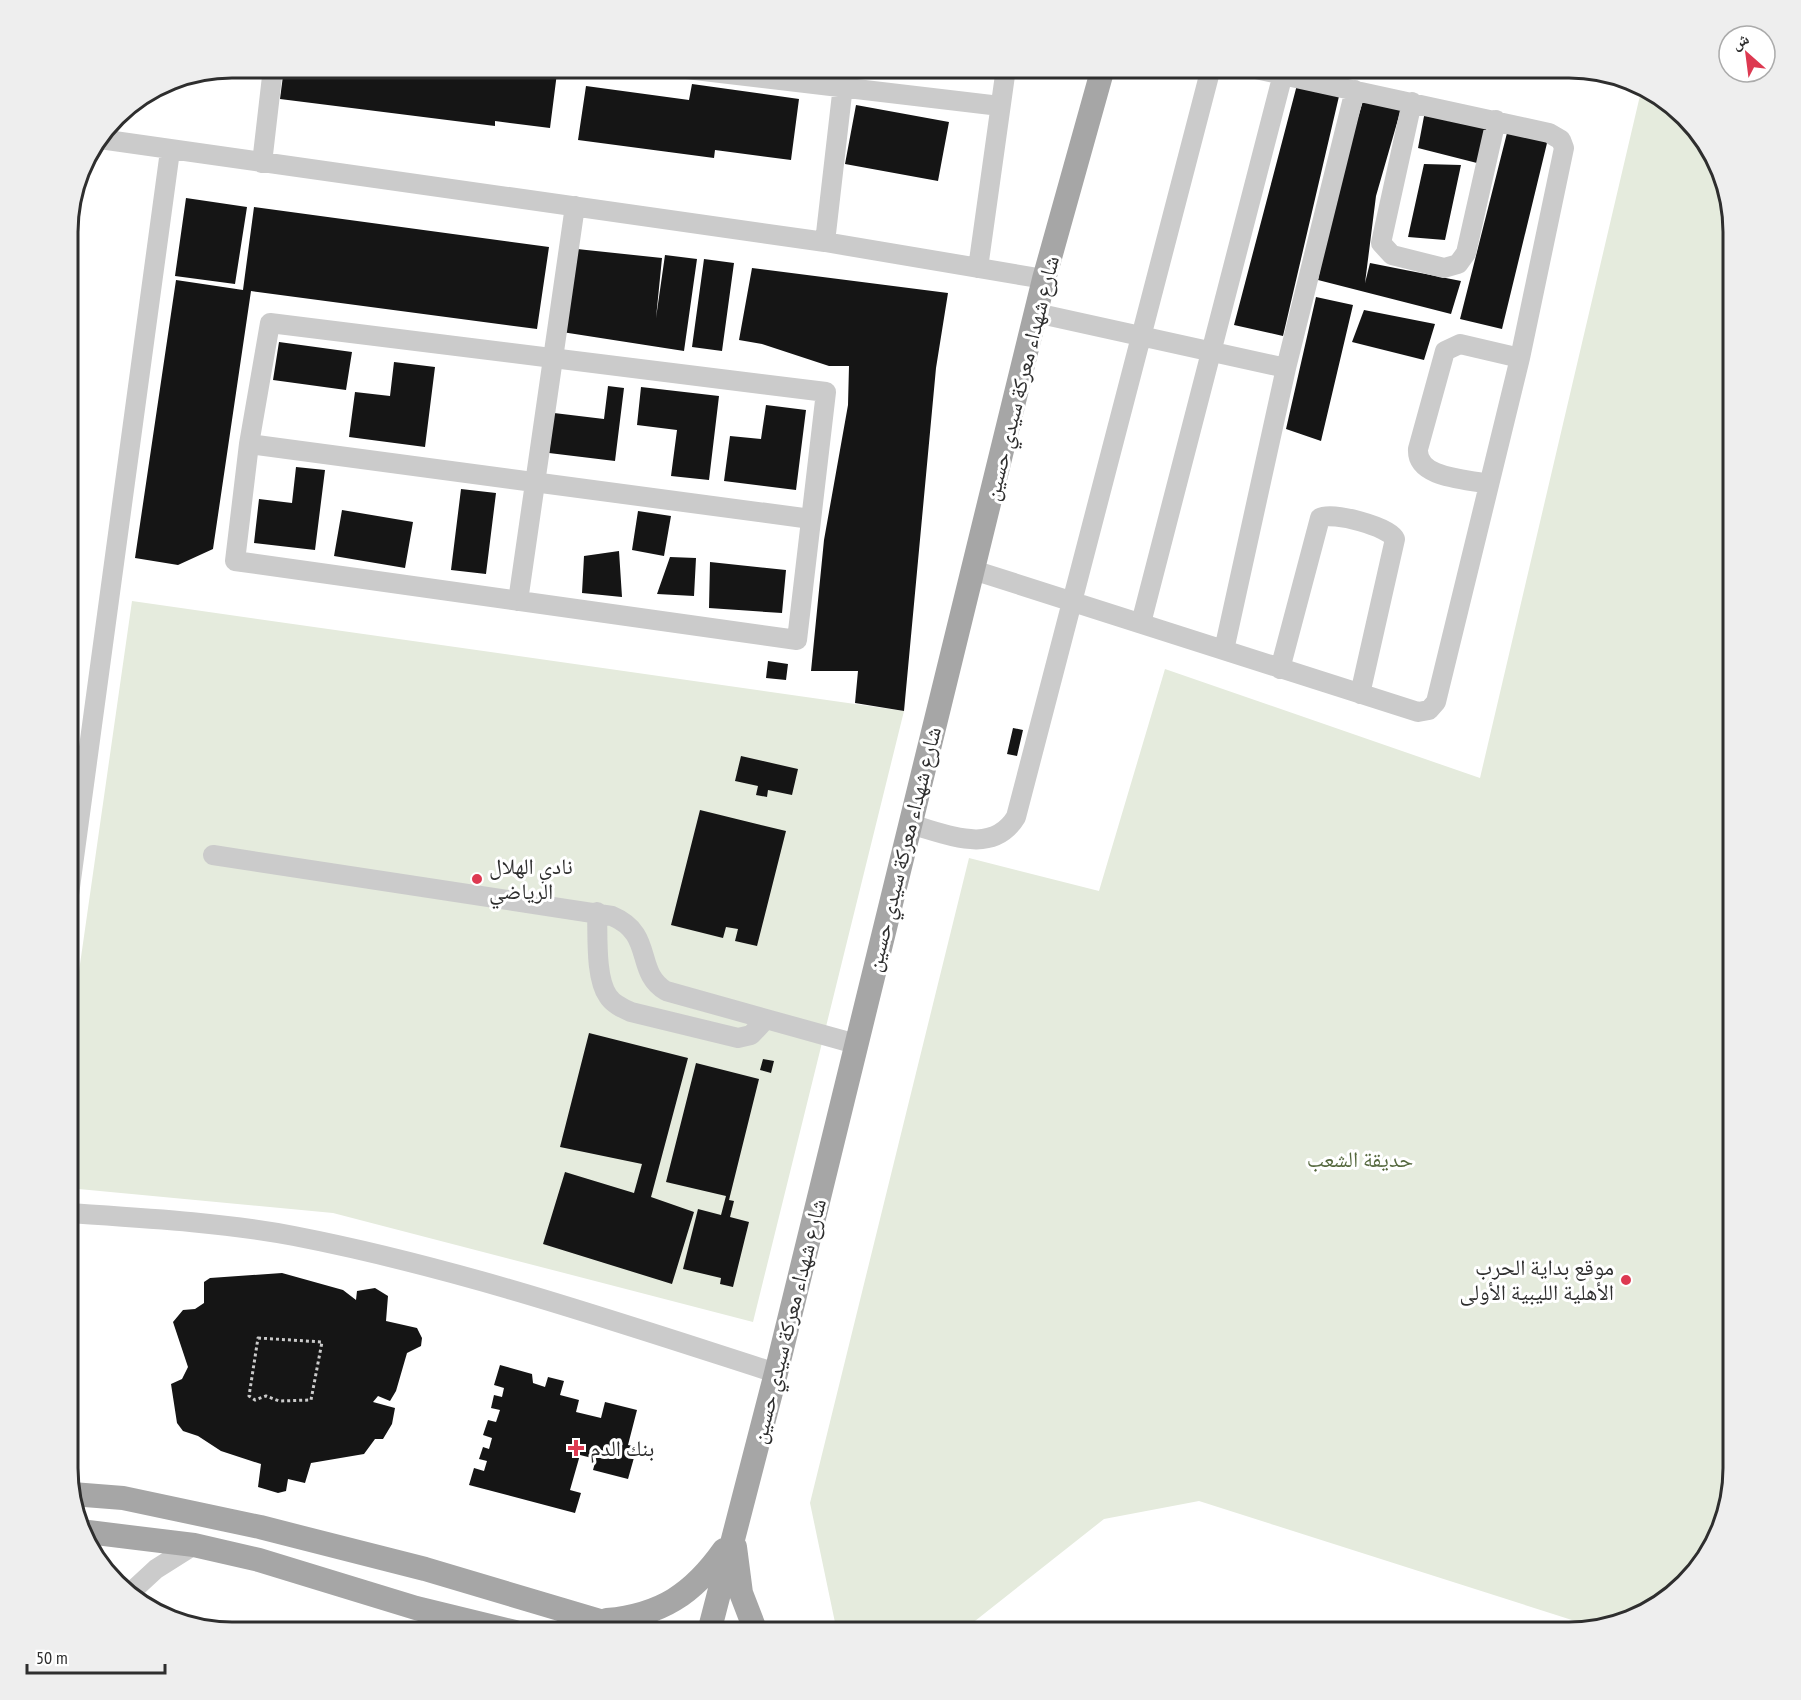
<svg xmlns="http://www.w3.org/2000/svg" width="1801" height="1700" font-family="'PT Sans Narrow','Noto Naskh Arabic',sans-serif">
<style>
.green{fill:#e5ebdd}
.building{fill:#151515}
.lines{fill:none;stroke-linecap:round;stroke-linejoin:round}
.path{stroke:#cbcbcb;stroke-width:3;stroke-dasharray:3 3;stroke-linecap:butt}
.minor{stroke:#cbcbcb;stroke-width:20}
.major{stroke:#a6a6a6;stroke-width:24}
.poi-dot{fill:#dd3951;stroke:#fff;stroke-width:2}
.labels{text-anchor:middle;stroke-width:6;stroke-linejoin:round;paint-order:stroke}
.street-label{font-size:22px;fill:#2e2e2e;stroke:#fff}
.poi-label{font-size:22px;fill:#2e2e2e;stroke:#fff;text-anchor:start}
.park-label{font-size:22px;fill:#55683e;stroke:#fff}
.rim{fill:none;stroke:#2e2e2e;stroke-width:3}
</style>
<rect width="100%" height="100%" fill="#fff"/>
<path class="green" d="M1642,87L1685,116L1721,169L1733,222V1468L1721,1531L1685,1584L1632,1620L1597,1628L1199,1501L1104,1519L961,1632H837L810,1503L969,858L1099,891L1165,669L1480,778Z
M132,601L904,711L753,1322L333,1213L68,1188V1048Z"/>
<path class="building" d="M284,68H515L557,73L550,128L495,121V126L280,99Z
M902,68H964L963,77Z
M1298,81L1340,92L1283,336L1234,325Z
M692,84L799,99L791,160L715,150L714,158L578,140L586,86L689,100Z
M1363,101L1401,109L1376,196L1365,283L1370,263L1461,281L1451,314L1318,280L1336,189Z
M856,105L949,122L938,181L845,164Z
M1425,111L1487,127L1477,163L1418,148Z
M1507,133L1548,139L1502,329L1460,319Z
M1424,164L1461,165L1445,240L1408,237Z
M186,198L247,207L235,284L175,276Z
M254,207L549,247L537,329L251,291L213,549L178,565L135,558L176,280L243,290Z
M577,249L662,258L656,318L665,255L697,259L684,351L562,332Z
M704,259L734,263L722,351L692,347Z
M752,268L948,293L936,368L904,711L855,703L858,671H811L824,540L848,405L849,366H829L762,344L739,340Z
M1316,297L1353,305L1321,441L1286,429Z
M1364,310L1435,324L1424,360L1352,342Z
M279,342L352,352L346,390L273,380Z
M394,362L435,367L425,447L349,437L355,392L390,396Z
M608,386L624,388L615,461L549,453L554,413L604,419Z
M641,387L719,396L709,480L671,476L677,430L637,425Z
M766,405L806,410L796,490L724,481L730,436L761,439Z
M296,467L325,470L315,550L254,543L259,499L292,503Z
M461,489L496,493L486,574L451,570Z
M342,510L413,522L405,568L334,556Z
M638,511L671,516L664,556L632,550Z
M619,551L622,597L582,593L584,556Z
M670,557L696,558L694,596L657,594Z
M710,562L786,570L782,613L709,608Z
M768,661L788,664L786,680L766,678Z
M1013,728L1023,730L1017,756L1007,754Z
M741,756L798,769L792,795L768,790L767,797L756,795L758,786L735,781Z
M700,810L786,831L757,946L735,941L738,929L726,927L723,938L671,925Z
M589,1033L688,1058L651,1197L694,1212L672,1284L543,1244L565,1172L634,1193L642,1164L560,1147Z
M763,1059L774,1061L771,1073L760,1070Z
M696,1063L759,1079L729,1200L734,1201L730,1217L749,1222L733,1287L720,1284L721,1278L683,1269L698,1209L721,1215L726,1196L666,1182Z
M282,1273L343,1290L356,1300L357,1291L375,1288L388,1296L386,1321L417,1328L422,1338L421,1346L407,1353L396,1391L390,1401L378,1396L373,1402L395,1408L392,1424L383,1439H375L364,1454L311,1463L305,1483L288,1479L286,1491L278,1493L258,1487L261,1464L221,1451L198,1436L183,1431L177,1423L171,1384L182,1379L188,1367L173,1322L183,1310L195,1309L204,1303V1282L210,1278Z
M500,1365L532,1374L533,1383L545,1387L548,1377L564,1381L560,1395L579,1400L576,1412L601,1418L605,1402L637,1410L628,1445L637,1447L628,1479L593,1470L596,1459L580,1455L570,1490L581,1493L575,1513L469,1485L474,1468L484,1471L487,1461L479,1459L483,1447L489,1449L492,1438L483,1435L488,1420L496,1422L500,1410L491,1408L494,1395L502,1397L504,1388L494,1385Z"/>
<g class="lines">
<path class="path" d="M258,1338L322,1342L311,1400L279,1401L266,1396L255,1400L249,1396Z"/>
<path class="minor" d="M678,68L1000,106
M1412,102L1381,243L1392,255L1444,268L1458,264L1466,253L1496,120
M100,139L825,242L1044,279
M262,163L273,68
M825,242L845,68
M978,268L1006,68
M1036,313L1286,368
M270,323L826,392L797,640L235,561L249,444Z
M249,444L811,519
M1489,484C1468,479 1416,479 1418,449L1445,351L1460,344L1520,358
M973,570L1418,712L1429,710L1436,702L1520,358L1564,148L1561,140L1549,133L1251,68
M518,601L575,206
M1141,623L1283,74
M1224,650L1286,368L1355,90
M1280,669L1320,518C1332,511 1390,527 1395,539L1360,694
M909,824C945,833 992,857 1016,817L1211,68
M213,855L612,916C655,934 634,972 666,991L856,1044
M68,902L170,151
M597,912C598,934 595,978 608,996C613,1004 622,1008 631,1012L738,1038L751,1035L766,1019
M68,1213C143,1218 220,1222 294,1236C459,1268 617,1322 776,1373
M130,1593L156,1569L194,1545"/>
<path class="major" d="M72,1494L123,1498L260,1527L425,1569L637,1632
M80,1531L194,1545L259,1560L416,1608L515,1632
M735,1547L741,1593L756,1632
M607,1620C661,1615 693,1594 724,1550
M709,1632L776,1373L1044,279L1103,68"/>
</g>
<g class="poi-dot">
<circle cx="477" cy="879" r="6"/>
<circle cx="1626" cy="1280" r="6"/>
<path d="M573 1439h6v6h6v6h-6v6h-6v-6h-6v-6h6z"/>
</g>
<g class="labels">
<g class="street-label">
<text transform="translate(1021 378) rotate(-76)" y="8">شارع شهداء معركة سيدي حسين</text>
<text transform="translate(903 849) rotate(-76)" y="8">شارع شهداء معركة سيدي حسين</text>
<text transform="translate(788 1321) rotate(-76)" y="8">شارع شهداء معركة سيدي حسين</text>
</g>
<g class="poi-label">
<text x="489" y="874">نادي الهلال<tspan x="489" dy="25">الرياضي</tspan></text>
<text x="1614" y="1275" text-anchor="end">موقع بداية الحرب<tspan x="1614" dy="25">الأهلية الليبية الأولى</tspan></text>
<text x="590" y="1456">بنك الدم</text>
</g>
<g class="park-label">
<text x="1360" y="1167">حديقة الشعب</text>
</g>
</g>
<path d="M0 0H1801V1700H0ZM232 78H1569A154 154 0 0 1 1723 232V1468A154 154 0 0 1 1569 1622H232A154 154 0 0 1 78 1468V232A154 154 0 0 1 232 78Z" fill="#eee" fill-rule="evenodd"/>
<path class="rim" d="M232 78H1569A154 154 0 0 1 1723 232V1468A154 154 0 0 1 1569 1622H232A154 154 0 0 1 78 1468V232A154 154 0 0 1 232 78Z"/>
<g transform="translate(1747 54) rotate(332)"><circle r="28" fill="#ffffff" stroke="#ababab" stroke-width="1.5"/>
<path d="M0-4.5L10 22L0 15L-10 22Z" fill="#dd3951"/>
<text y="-9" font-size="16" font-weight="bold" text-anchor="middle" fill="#2e2e2e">ش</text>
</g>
<path d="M27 1664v9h138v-9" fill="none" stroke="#2e2e2e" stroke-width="3"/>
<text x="36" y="1664" font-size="18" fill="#2e2e2e" stroke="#ffffff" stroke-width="4.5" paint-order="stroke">50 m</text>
</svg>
